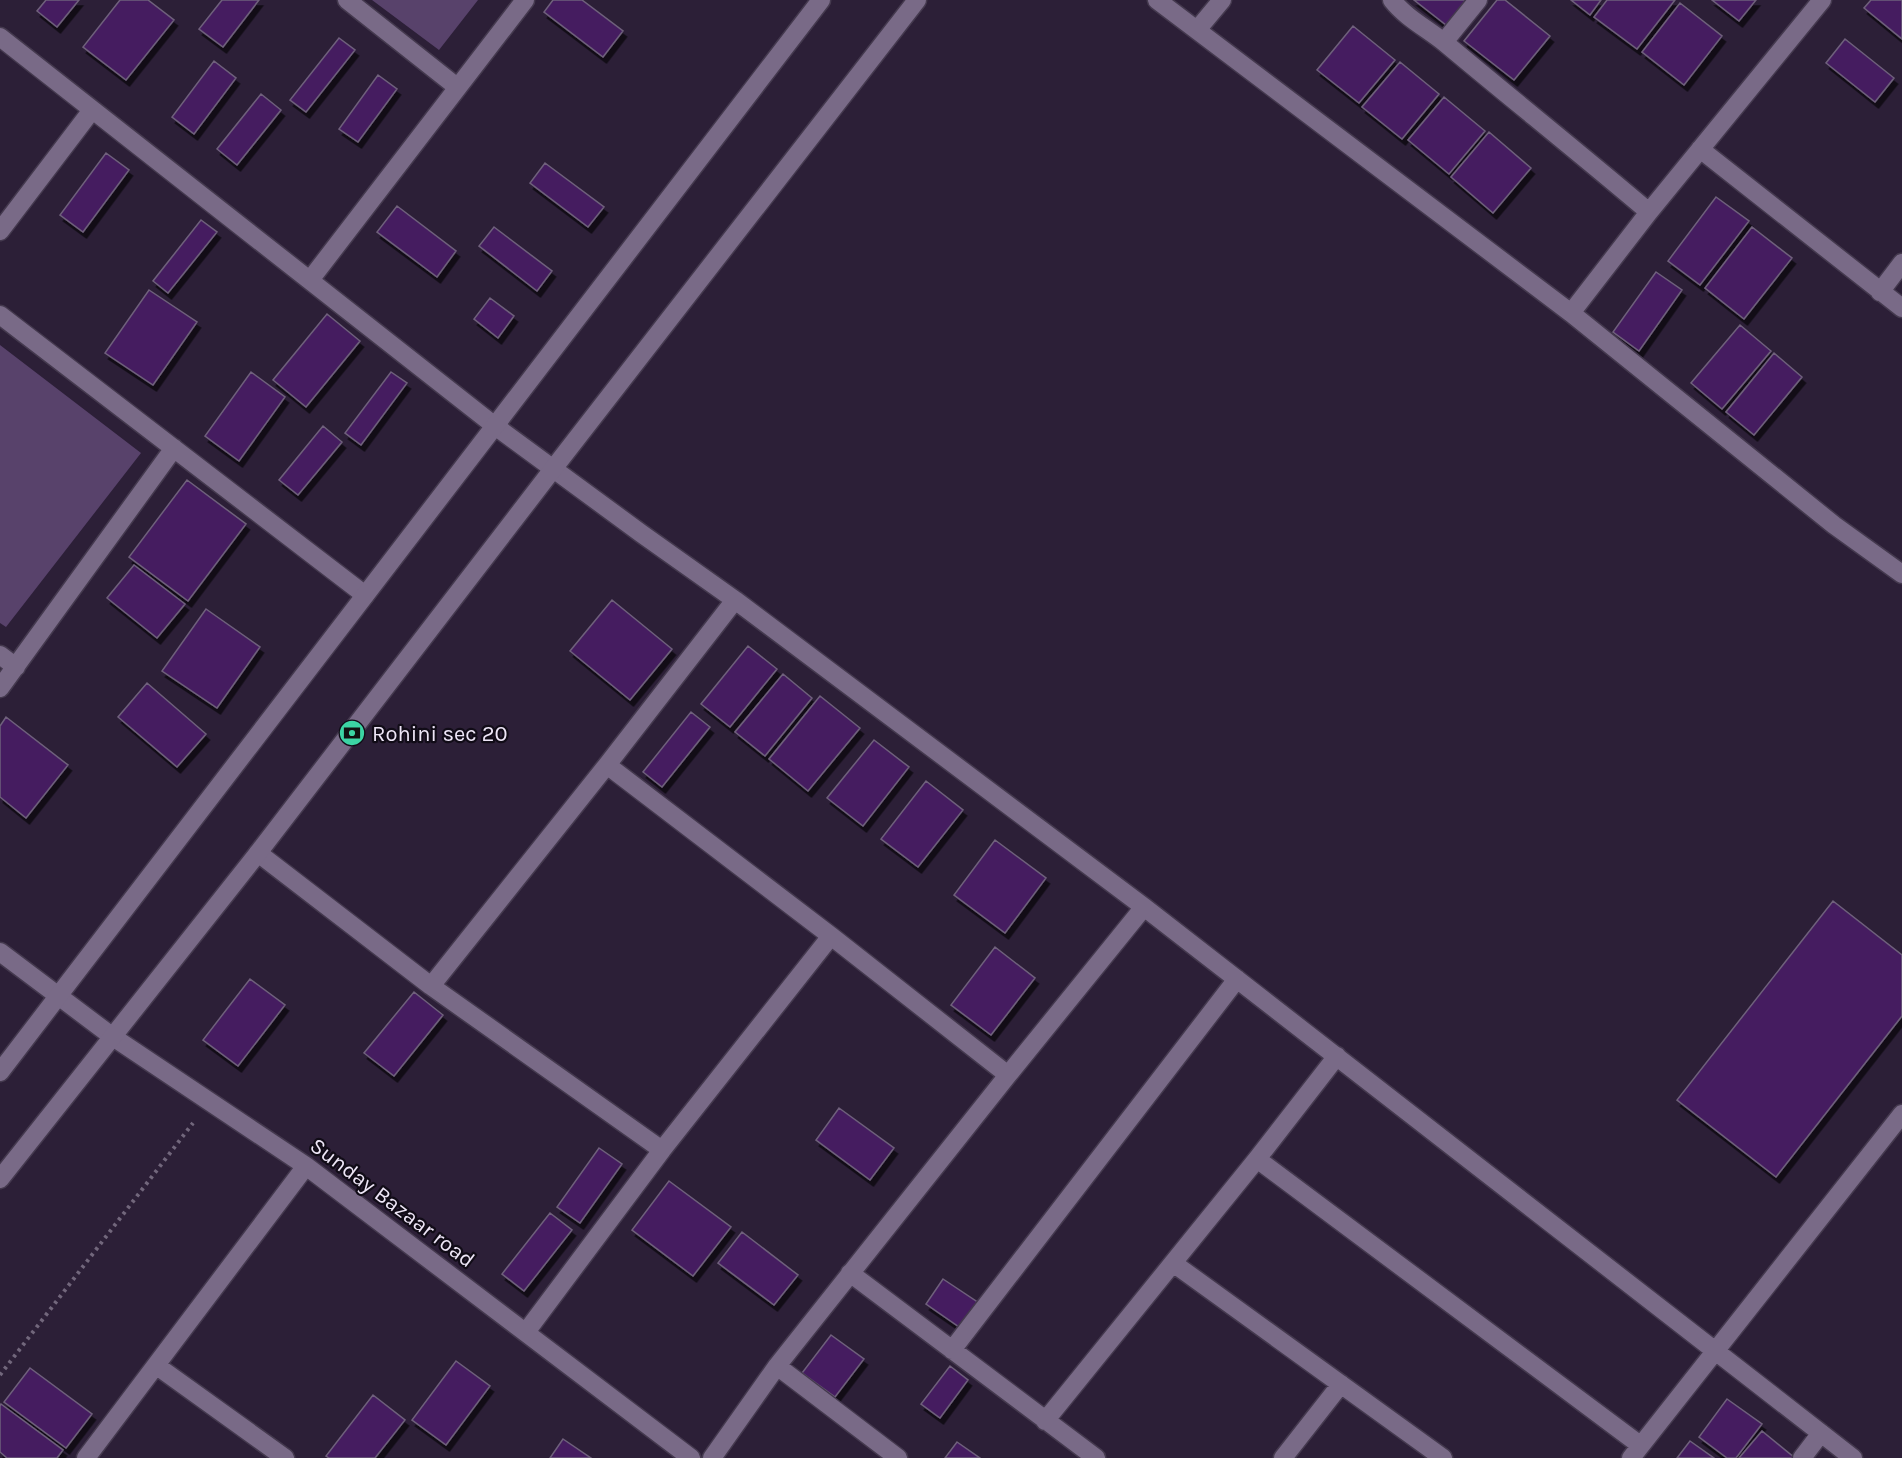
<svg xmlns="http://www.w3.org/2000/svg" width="1902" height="1458" font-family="Karla,sans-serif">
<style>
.green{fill:#58426b}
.building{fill:#451f61;stroke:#6f607c;stroke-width:1.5;filter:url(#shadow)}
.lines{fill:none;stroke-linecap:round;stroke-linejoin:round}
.minor-casing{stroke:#44394e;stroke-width:21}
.tertiary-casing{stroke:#44394e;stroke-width:21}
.path{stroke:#72677c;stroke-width:4;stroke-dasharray:3 4.5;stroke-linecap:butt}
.minor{stroke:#796a87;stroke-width:18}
.tertiary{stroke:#796a87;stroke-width:18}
.labels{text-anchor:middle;stroke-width:4.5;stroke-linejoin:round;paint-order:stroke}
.poi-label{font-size:22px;fill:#eee6f7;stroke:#110c17;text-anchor:start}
.street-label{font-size:22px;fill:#eee6f7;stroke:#110c17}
</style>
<defs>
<filter id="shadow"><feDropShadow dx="3.5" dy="6" stdDeviation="0" flood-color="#0009"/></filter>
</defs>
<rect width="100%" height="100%" fill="#2c1f37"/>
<path class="green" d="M372,0H478L439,50Z
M0,345L141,453L6,627L0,623Z"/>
<path class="building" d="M46,0H79L57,27L37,11Z
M120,0H148L174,20L126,80L83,47Z
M222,0H259L223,47L199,29Z
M553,0H582L623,31L603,57L544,12Z
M1414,0H1467L1446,25Z
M1497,0H1505L1550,36L1514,80L1464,41Z
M1571,0H1601L1590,15Z
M1607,0H1675L1637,49L1594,17Z
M1712,0H1756L1739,21Z
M1871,0H1902V39L1864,8Z
M1680,3L1722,36L1684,85L1642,52Z
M1353,26L1395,60L1359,103L1317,70Z
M339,38L355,50L306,112L290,100Z
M1845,39L1894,78L1875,102L1826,63Z
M214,61L236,78L194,134L172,117Z
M1400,62L1439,94L1402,139L1362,107Z
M378,75L397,89L358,142L339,129Z
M261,94L281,110L237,165L217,149Z
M1444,97L1485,131L1449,174L1408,140Z
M1489,132L1531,168L1493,213L1451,177Z
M106,153L129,170L83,232L60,215Z
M545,163L604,207L588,227L530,183Z
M1716,197L1749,221L1700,285L1668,261Z
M397,206L456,251L437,277L377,232Z
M201,220L217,232L168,293L153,281Z
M494,227L552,271L537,291L479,246Z
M1752,227L1792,258L1744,319L1705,288Z
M1656,272L1682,290L1639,351L1613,332Z
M149,290L197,322L153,385L105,353Z
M490,298L514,316L498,338L474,319Z
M327,314L360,341L306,407L273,380Z
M1740,325L1771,351L1722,409L1691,383Z
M1774,353L1802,377L1754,435L1726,412Z
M251,372L285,397L239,461L205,436Z
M391,372L407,383L361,445L345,433Z
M323,426L342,442L298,495L279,480Z
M187,480L246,524L188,601L129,557Z
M134,565L185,604L157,638L107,598Z
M612,600L672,649L630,700L570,651Z
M206,609L260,647L217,708L162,671Z
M748,646L777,669L730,727L701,704Z
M783,674L812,698L765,756L735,732Z
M147,683L206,734L177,767L118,717Z
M820,696L860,728L808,791L769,759Z
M691,712L710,727L662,787L643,772Z
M6,717L68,765L26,818L0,797V726Z
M874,740L909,767L863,826L827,798Z
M926,781L963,810L918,867L881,839Z
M995,840L1046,878L1005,933L954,895Z
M1833,901L1902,955V1016L1776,1177L1677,1100Z
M995,947L1035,978L991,1035L951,1005Z
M250,979L285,1005L238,1066L203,1040Z
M414,992L443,1015L394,1076L364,1053Z
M839,1108L894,1148L870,1180L816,1140Z
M599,1148L622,1164L580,1223L557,1207Z
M669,1181L731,1227L693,1276L632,1230Z
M550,1213L572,1230L524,1291L502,1274Z
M742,1232L798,1275L774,1305L718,1263Z
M943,1279L979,1303L962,1329L926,1304Z
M831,1335L864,1359L835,1397L802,1373Z
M456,1361L490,1386L446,1445L412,1420Z
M950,1366L968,1380L940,1418L921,1404Z
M30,1368L92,1414L66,1448L4,1402Z
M373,1395L405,1420L375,1458H329L326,1456Z
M1727,1399L1762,1424L1736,1458H1727L1699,1437Z
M1,1404L63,1450L57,1458H7L0,1452V1406Z
M1762,1431L1795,1458H1739Z
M563,1439L591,1458H550Z
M1690,1441L1714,1458H1677Z
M957,1442L980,1458H945Z"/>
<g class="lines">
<g class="minor-casing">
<path id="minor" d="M347,0L457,87
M1157,0L1571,313L1834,525L1902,574
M1392,0C1406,18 1428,29 1445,43C1513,100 1582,155 1649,212
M1197,30L1222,0
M0,37L495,426L642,534L735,600L1144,907L1853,1458
M1444,42L1478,0
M1700,149L1902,308
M0,231L92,110
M310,280L525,0
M1880,292L1902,263
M1571,313L1649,212L1822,0
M0,315L365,595
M0,655L16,667
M0,688L174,448
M607,765L831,936L1008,1075
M258,853L431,986L662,1150
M0,952L113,1037L306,1166L691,1458
M431,986L607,765L735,600
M1257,1159L1640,1445
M1173,1263L1443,1458
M850,1273L1096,1458
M526,1332L662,1150L831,936
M952,1350L1237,979
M157,1366L285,1458
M777,1366L898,1458
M1045,1421L1257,1159L1337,1056
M86,1458L306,1166
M712,1458L777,1366L1008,1075L1144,907
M1283,1458L1341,1384
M1631,1458L1902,1114
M1802,1458L1821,1433"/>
</g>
<g class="tertiary-casing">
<path id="tertiary" d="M0,1072L821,0
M0,1179L258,853L553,469L917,0"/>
</g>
<path class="path" d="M0,1375L193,1123"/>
<use href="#minor" class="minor"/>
<use href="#tertiary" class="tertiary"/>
</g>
<defs>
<g id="bank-disc" transform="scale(1.35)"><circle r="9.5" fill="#3cd4a4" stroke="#110c17"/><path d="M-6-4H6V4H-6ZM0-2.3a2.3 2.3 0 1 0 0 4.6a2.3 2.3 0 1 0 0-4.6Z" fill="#111"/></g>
</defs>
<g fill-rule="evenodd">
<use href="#bank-disc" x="352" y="733"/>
</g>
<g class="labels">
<g class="poi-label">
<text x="372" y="741">Rohini sec 20</text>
</g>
<g class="street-label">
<text transform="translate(393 1202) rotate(37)" y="8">Sunday Bazaar road</text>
</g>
</g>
</svg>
